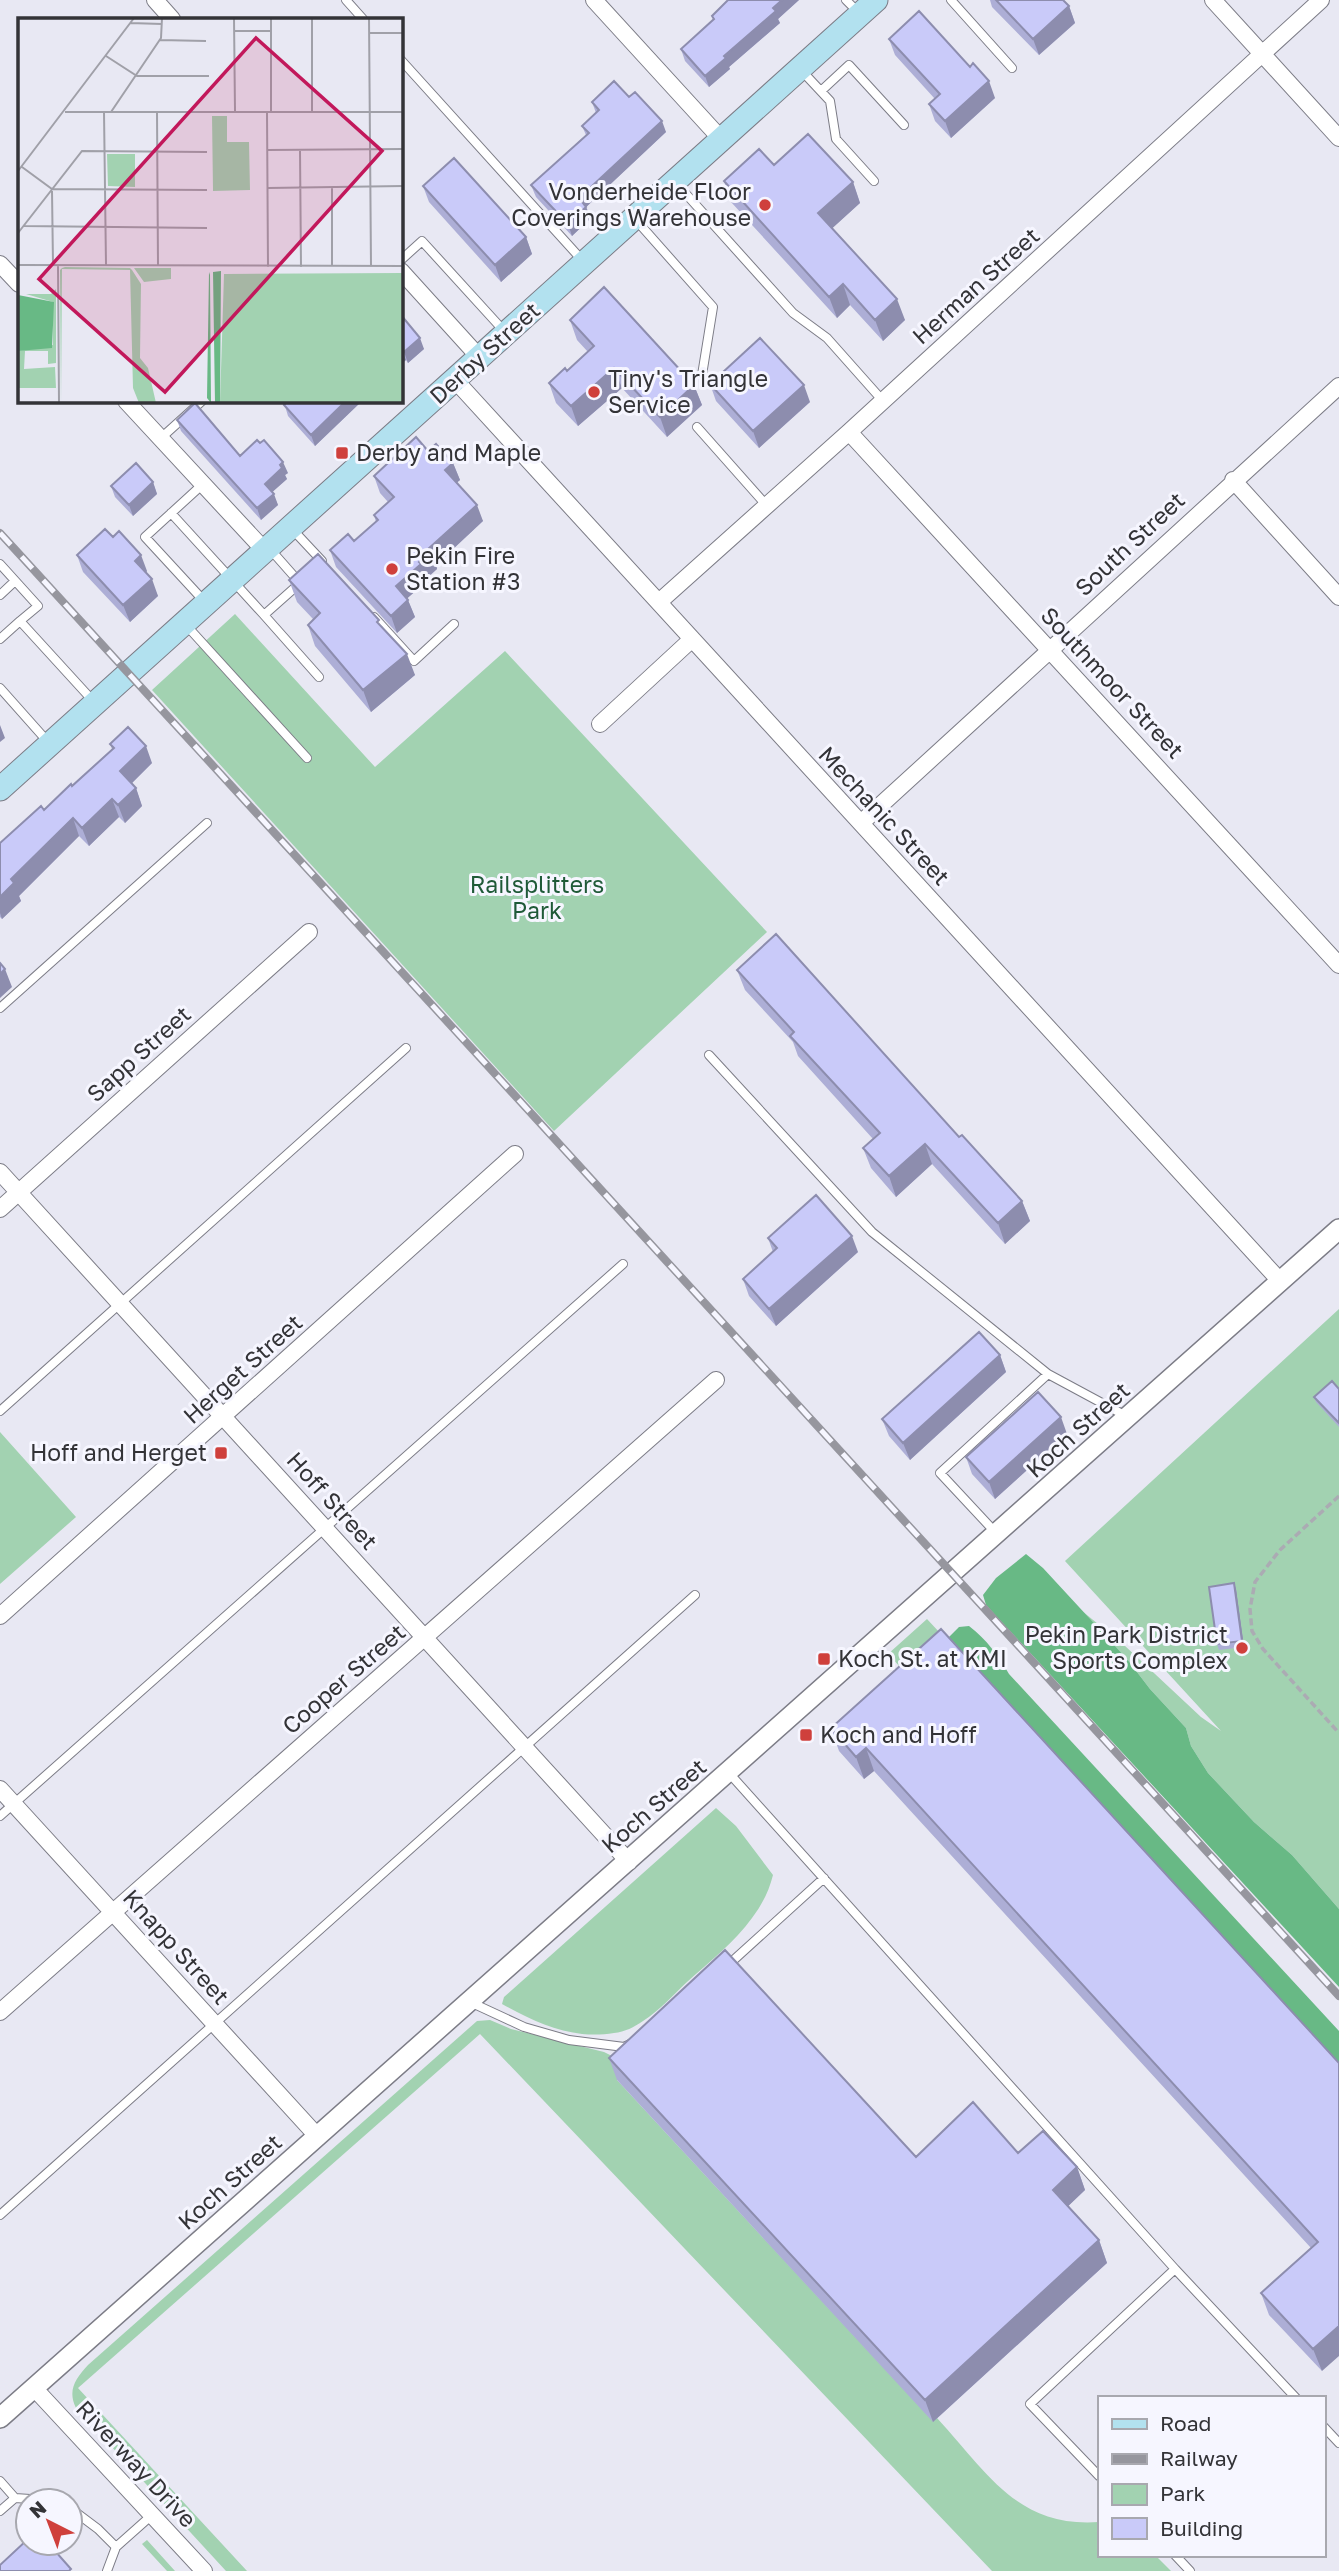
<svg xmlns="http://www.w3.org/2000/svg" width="1339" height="2571" font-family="'Golos Text',sans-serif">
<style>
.green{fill:#a2d2b1}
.forest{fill:#68b985}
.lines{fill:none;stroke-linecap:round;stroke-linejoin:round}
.service-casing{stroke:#7c7c86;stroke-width:10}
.minor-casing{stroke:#7c7c86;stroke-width:18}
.tertiary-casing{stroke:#7c7c86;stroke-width:22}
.secondary-casing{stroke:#7c7c86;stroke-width:25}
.path{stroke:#ababb3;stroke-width:3.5;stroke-dasharray:7 3.5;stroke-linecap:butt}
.service{stroke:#fff;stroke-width:8}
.minor{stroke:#fff;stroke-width:16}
.tertiary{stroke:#fff;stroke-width:19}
.secondary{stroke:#b2e1ef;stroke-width:23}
.rail-casing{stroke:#96969e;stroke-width:8}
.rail{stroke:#f6f6ff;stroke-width:5;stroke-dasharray:16;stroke-linecap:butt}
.wall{fill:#adaed6}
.shaded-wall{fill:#8d8dae}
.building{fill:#c9caf9;stroke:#8d8dae;stroke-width:2}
.poi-dot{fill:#cf403c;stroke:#f6f6ff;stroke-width:2.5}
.labels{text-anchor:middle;stroke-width:6;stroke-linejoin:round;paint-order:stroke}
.poi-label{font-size:23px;fill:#333337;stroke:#f6f6ff;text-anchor:start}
.street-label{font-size:23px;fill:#333337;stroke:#f6f6ff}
.park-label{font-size:23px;fill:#1f5a38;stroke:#f6f6ff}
.inset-road{fill:none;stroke:#a0a0a8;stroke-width:2}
.view{fill:#c2185b;fill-opacity:0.15;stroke:#c2185b;stroke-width:3.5}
.inset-edge{fill:none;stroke:#333337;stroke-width:3.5}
</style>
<rect width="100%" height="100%" fill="#e8e8f3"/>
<path class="green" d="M235,614L375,767L505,651L767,932L554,1131L152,690Z
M1339,1309V1909L1292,1855L1254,1822L1208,1773L1191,1746L1186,1728L1150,1689L1127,1659L1082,1611L1124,1645L1201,1717L1221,1731L1065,1561Z
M0,1432L76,1517L0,1584Z
M927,1619L953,1647L914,1682L888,1654Z
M716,1808L736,1826L773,1875C769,1891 762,1905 752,1918C735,1942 709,1962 687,1982C673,1995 659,2011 643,2021C634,2027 625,2032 614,2033C572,2040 537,2023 502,2004L504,1997Z
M490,2020L511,2029L604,2052L620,2060L617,2080L933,2421L937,2418C987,2472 1017,2528 1099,2522V2555H1155L1171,2571H992L480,2034L78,2388L247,2571H226L76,2408C67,2390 76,2378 88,2365L477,2021Z
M147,2540L175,2571H167L142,2544Z"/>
<path class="forest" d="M1026,1554L1043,1568L1127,1659L1150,1689L1186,1728L1191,1746L1208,1773L1254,1822L1292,1855L1339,1909V1987L986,1605L983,1595L996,1578Z
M969,1626C987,1640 998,1655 1009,1674L1339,2031V2077L948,1638L959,1627Z"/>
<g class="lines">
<g class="service-casing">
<path id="service" d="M346,0L363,19
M846,0L858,12
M951,0L1012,68
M401,60L582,260
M801,70L830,101L836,139L874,181
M821,91L849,65L904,125
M677,184L793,313L827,338L883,401
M636,220L713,307L702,375
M401,260L422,241L504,331
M697,427L767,506
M161,438L202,401
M203,484L145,537L204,601
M171,513L264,615L300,583L270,549
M293,530L322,561
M0,564L38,606L20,621
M0,595L15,581
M264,615L319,677
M374,617L414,661L454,624
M186,625L307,758
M0,639L20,621L94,702
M0,688L48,742
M0,1008L207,823
M709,1055L872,1232L1048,1374L1126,1416
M0,1411L406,1048
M995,1532L940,1473L1048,1374
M729,1773L1175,2269L1030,2404L1099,2476
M0,1816L623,1264
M727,1966L824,1878
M470,2002L524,2027L569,2040L624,2047L630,2044
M0,2215L695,1595
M1175,2269L1296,2398
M1323,2426L1339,2443
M0,2481L15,2498L0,2511
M15,2498L60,2501
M70,2508L98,2529L116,2547L152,2515
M1175,2555L1190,2571
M107,2571L116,2547"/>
</g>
<g class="minor-casing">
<path id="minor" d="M155,0L172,19
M594,0L722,140
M1213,0L1339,138
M0,264L19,284
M401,271L479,357
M455,380L1281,1282
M126,401L265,551
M849,432L1339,965
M1233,480L1339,597
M659,602L849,432L1321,0
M600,724L691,640
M861,823L1339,386
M0,1172L629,1862
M0,1209L309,932
M0,1616L515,1154
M0,1789L318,2137
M0,2012L716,1380
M35,2389L204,2571"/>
</g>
<g class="tertiary-casing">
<path id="tertiary" d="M0,2418L1339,1229"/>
</g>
<g class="secondary-casing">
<path id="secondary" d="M0,789L876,0"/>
</g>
<path class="path" d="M1339,1496L1280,1550L1255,1582L1250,1609L1252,1631L1263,1649L1339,1733"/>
<use href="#service" class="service"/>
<use href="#minor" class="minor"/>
<use href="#tertiary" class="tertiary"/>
<use href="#secondary" class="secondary"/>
<g class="rail-casing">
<path id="rail" d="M0,533L1339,1996"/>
</g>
<use href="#rail" class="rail"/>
</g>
<path class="wall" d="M728,0H799L778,19L780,23L729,67L730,69L709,87L685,61L681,49L713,20L712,16Z
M990,0H1063L1069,6L1075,23L1039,55L992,7Z
M889,39L995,98L951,138L935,121L929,104L935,99L895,55Z
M629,97L666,132L586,207L591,218L572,236L536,197L531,185L586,135L582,126L596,113L592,102Z
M774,165L853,182L860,203L832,228L905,320L883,341L850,305L837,318L731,202L724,181Z
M423,186L526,237L532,254L501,282L429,202Z
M401,315L424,349L408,363L406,360L401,364Z
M570,320L694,385L702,405L667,437L622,388L578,426L556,403L549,383L567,371L588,352L577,340Z
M710,384L810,402L759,448L716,401Z
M279,401H362L315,446L288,416L285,406Z
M177,420L240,456L288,473L285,475L287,479L272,492L278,505L261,520L181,431Z
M428,451L453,463L460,480L457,482L483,521L436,565L437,569L426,579L427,581L407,598L415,617L397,633L336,567L330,550L354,541L376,522L374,515L388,502L380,493L374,476Z
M153,482L157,494L133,516L115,497L111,486Z
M77,555L147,571L146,573L158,596L130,622L83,572Z
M289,580L382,626L415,675L371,712L315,646L308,625L313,619L297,602Z
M110,744L152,763L131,784L136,788L142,806L125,823L119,817L89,846L79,836L19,896L21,901L2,919L0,917V843L44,810L72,786L112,749Z
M737,970L959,1137L1022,1201L1030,1221L1005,1244L932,1164L896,1197L871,1168L863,1148L873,1139L798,1056L793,1042L745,990Z
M768,1238L858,1252L776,1326L749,1296L743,1279L773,1252Z
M1000,1355L1006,1372L910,1460L889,1436L882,1419Z
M1339,1389V1427L1316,1402L1314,1397Z
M1067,1434L995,1499L972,1474L966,1457Z
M1234,1583L1236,1589L1244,1647L1219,1650L1217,1644Z
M941,1629L1339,2063L1322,2371L1269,2315L1261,2293L1311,2248L874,1771L864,1779L839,1751L831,1728Z
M609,2058L916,2157L1018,2153L1077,2167L1085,2190L1068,2206L1099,2240L1107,2263L933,2422L617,2080Z"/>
<path class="shaded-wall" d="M782,0H799L778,19L780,23L729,67L730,69L709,87L705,76Z
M1069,6L1075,23L1039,55L1033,39Z
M989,81L995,98L951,138L945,121Z
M662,121L666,132L583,210L579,198Z
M853,182L860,203L826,234L818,213Z
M586,207L591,218L572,236L568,224Z
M526,237L532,254L501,282L495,265Z
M843,284L850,305L837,318L829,297Z
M897,299L905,320L883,341L875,320Z
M420,338L424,349L408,363L404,352Z
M401,349L406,360L401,364Z
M614,368L622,388L578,426L571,406Z
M694,385L702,405L667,437L660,417Z
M804,385L810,402L759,448L753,431Z
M346,401H362L315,446L311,435Z
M283,462L288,473L285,475L287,479L269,495L265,484Z
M453,463L460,480L452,487L445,470Z
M153,482L157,494L133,516L129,505Z
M274,494L278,505L261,520L257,508Z
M477,505L483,521L436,565L437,569L426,579L427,581L402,603L396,586L419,562L428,549Z
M141,555L147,571L141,578L135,561Z
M152,579L158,596L130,622L123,605Z
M408,600L415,617L397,633L391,616Z
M407,654L415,675L371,712L363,690Z
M0,725L5,738L0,742Z
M146,746L152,763L126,789L120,771Z
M136,788L142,806L125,823L118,805Z
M112,799L119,817L89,846L82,828Z
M73,818L79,836L19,896L21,901L2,919L0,913V897L11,879Z
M5,969L12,987L0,998V974Z
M925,1144L932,1164L896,1197L889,1176Z
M1022,1201L1030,1221L1005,1244L998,1223Z
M852,1236L858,1252L776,1326L769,1309Z
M1000,1355L1006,1372L910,1460L903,1443Z
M1061,1417L1067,1434L995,1499L989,1482Z
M1234,1583L1236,1589L1244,1647L1242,1641Z
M866,1748L874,1771L864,1779L856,1757Z
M1077,2167L1085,2190L1061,2213L1053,2190Z
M1099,2240L1107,2263L933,2422L925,2400Z
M1339,2326V2356L1322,2371L1313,2349Z"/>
<path class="building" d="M728,0H782L773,8L776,11L724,56L726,58L705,76L681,49L714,19L712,16Z
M996,0H1063L1069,6L1033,39Z
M919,11L970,67L973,63L989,81L945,121L929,104L940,94L889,39Z
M614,81L629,97L635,92L662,121L579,198L586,207L568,224L531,185L589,133L582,126L599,110L592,102Z
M808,134L853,182L818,213L897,299L875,320L843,284L829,297L724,181L759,149L774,165Z
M454,158L526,237L495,265L423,186Z
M604,287L694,385L660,417L614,368L571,406L549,383L565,368L567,371L594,346L570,320Z
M401,315L420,338L404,352L401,349Z
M760,338L804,385L753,431L710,384Z
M286,401H346L311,435L284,405L287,402Z
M195,403L240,456L257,440L260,443L264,440L283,462L280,465L282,468L265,484L274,494L257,508L177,420Z
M416,437L428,451L436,444L453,463L445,470L477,505L428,549L431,552L419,562L421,564L396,586L408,600L391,616L330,550L348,534L354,541L378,520L374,515L394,497L374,476Z
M136,463L153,482L129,505L111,486Z
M105,529L113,537L119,531L141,555L135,561L152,579L123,605L77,555Z
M318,554L379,620L377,622L407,654L363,690L308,625L320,613L289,580Z
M128,727L146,746L120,771L136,788L118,805L112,799L82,828L73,818L11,879L14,883L0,897V843L41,806L44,810L71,784L72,786L114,748L110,744Z
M776,934L959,1137L962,1135L1022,1201L998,1223L925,1144L889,1176L863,1148L880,1133L790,1036L794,1032L737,970Z
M0,963L5,969L0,974Z
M816,1195L852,1236L769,1309L743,1279L777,1248L768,1238Z
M979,1332L1000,1355L903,1443L882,1419Z
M1332,1381L1339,1389V1423L1314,1397Z
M1038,1392L1061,1417L989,1482L966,1457Z
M1234,1583L1242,1641L1217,1644L1209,1587Z
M941,1629L1339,2063V2326L1313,2349L1261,2293L1318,2242L866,1748L856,1757L831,1728Z
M725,1950L916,2157L973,2102L1018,2153L1043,2131L1077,2167L1053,2190L1099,2240L925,2400L609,2058Z
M28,2539V2543H48L71,2569L69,2571H0V2565Z"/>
<g class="poi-dot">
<circle cx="765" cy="205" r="7"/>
<circle cx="594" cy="392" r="7"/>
<rect x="335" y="446" width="14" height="14" rx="3.5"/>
<circle cx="392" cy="569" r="7"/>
<rect x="214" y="1446" width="14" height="14" rx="3.5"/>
<circle cx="1242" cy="1648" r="7"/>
<rect x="817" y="1652" width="14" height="14" rx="3.5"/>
<rect x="799" y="1728" width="14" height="14" rx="3.5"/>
</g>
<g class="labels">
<g class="poi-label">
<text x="751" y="200" text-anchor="end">Vonderheide Floor<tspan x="751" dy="26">Coverings Warehouse</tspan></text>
<text x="608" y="387">Tiny's Triangle<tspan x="608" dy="26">Service</tspan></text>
<text x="356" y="461">Derby and Maple</text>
<text x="406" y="564">Pekin Fire<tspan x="406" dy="26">Station #3</tspan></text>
<text x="207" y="1461" text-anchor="end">Hoff and Herget</text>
<text x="1228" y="1643" text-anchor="end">Pekin Park District<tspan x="1228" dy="26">Sports Complex</tspan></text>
<text x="838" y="1667">Koch St. at KMI</text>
<text x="820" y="1743">Koch and Hoff</text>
</g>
<g class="street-label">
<text transform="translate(976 286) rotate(-42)" y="8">Herman Street</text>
<text transform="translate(485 353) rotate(-42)" y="8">Derby Street</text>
<text transform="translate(1130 544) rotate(-43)" y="8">South Street</text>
<text transform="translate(1112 683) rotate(47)" y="8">Southmoor Street</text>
<text transform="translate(884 816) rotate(47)" y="8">Mechanic Street</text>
<text transform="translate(139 1054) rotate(-42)" y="8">Sapp Street</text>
<text transform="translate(243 1369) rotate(-42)" y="8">Herget Street</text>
<text transform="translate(1078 1430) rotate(-42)" y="8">Koch Street</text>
<text transform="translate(332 1501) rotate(48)" y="8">Hoff Street</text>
<text transform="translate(344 1679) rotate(-41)" y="8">Cooper Street</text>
<text transform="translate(654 1806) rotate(-41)" y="8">Koch Street</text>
<text transform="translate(176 1947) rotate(48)" y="8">Knapp Street</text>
<text transform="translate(230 2182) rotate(-42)" y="8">Koch Street</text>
<text transform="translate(136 2464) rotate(47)" y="8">Riverway Drive</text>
</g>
<g class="park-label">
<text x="537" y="893">Railsplitters<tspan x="537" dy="26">Park</tspan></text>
</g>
</g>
<g transform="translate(18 18)">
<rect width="385" height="385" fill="#e8e8f3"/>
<path d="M194,98H209V124H231L232,172L195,173ZM89,136H117V169L90,168ZM47,249L112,250L114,252L123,266L122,340L130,350L138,385H121L115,370L112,252L44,251L43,385L42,252L44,250ZM116,250H153V261L126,264ZM385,255V385H202L206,256ZM38,271V345L30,346V333H7L6,351L37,349L38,370H0V333L35,327V284L8,276H33Z" fill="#a2d2b1"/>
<path d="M203,253L202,385H197L195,254ZM191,254L192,257L193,385L189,380ZM0,277L36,284L34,330L0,333Z" fill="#68b985"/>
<path class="inset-road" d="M216,0L217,93M253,0V93M294,0V93M351,0L353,248M112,5L144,6M216,13H252M351,15H385M142,22L188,23M88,38L119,58H191M47,94H385M86,94L88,247M93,94L143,20L144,0M139,94L140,248M249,94L250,249M249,132L385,131M282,132L283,249M4,149L34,171L189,172M0,153L116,0M314,169V248M250,170L385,168M34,173L35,246M6,208L189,210M0,215L64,133L189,134M0,247L385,248M40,247L41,385"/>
<path class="view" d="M238,20L364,133L147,374L21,261Z"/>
<rect width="385" height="385" class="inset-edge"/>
</g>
<rect x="1098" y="2396" width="228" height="161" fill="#f6f6ff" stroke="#a8a8af" stroke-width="2"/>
<rect x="1112" y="2419" width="35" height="10" fill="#b2e1ef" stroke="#a8a8af" stroke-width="2"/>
<text x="1160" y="2431" font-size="21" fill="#333337">Road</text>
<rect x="1112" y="2454" width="35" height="10" fill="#96969e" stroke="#a8a8af" stroke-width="2"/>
<text x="1160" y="2466" font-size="21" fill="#333337">Railway</text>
<rect x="1112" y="2484" width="35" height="21" fill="#a2d2b1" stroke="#a8a8af" stroke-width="2"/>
<text x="1160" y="2501" font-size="21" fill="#333337">Park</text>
<rect x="1112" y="2518" width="35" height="21" fill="#c9caf9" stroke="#a8a8af" stroke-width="2"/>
<text x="1160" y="2536" font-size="21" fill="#333337">Building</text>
<g transform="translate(49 2522) rotate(318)"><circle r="33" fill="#f6f6ff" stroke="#a8a8af" stroke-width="2"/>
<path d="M0-5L12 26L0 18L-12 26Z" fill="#cf403c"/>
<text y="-10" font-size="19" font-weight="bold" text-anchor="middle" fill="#333337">N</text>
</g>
</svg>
